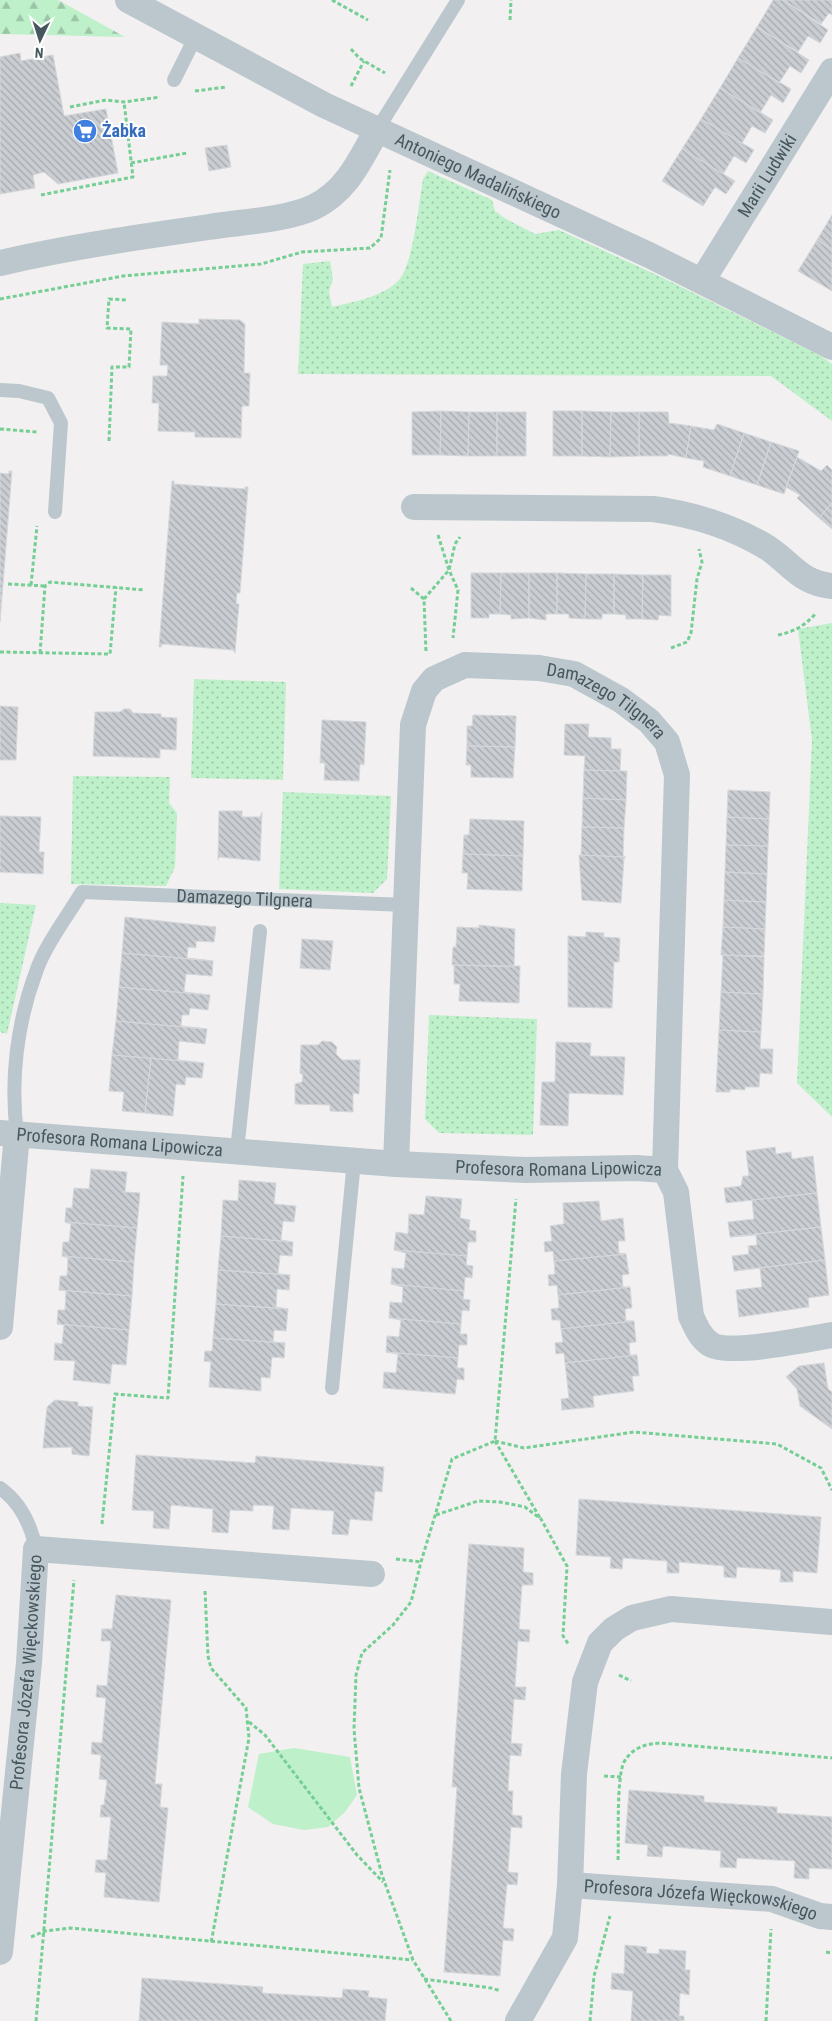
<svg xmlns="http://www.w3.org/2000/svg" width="832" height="2021" font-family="'Roboto Condensed',sans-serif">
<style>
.grass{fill:url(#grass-dots)}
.forest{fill:url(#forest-firs)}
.park{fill:#bef0ca}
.building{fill:url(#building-back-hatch);stroke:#d4d7db}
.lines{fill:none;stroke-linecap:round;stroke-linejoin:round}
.path{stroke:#75cf95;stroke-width:3;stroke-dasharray:4 2.5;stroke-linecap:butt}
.service{stroke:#bbc7cd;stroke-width:14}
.minor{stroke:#bbc7cd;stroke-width:26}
.labels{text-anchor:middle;stroke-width:4;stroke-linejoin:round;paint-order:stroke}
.shop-label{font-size:18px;font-weight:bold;fill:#366cbe;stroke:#fff;text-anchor:start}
.street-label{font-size:18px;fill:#47575e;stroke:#fff}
</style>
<defs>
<pattern id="grass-dots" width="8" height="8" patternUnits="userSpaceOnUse" patternTransform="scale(1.25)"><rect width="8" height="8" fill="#bef0ca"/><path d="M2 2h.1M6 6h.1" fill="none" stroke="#9cc5a7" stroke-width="1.8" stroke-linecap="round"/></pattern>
<pattern id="forest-firs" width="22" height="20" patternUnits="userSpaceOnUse" patternTransform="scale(1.25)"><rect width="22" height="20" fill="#bef0ca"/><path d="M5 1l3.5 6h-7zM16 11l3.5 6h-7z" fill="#9cc5a7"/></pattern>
<pattern id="building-back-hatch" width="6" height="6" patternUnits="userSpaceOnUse" patternTransform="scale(1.25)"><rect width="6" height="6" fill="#caced3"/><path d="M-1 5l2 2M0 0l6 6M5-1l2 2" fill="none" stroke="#a6aaae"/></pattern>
</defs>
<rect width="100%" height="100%" fill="#f2f0f0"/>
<path class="grass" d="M428,171L492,200L495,211L506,219L535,234L559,230L659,276L821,356L832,364V421L771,376L298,374L303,264L330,261L333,279L329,291L332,307C353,302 383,297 399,280C413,265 419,202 423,179Z
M832,623V1117L797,1083L812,740L798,629Z
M194,679L286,682L283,780L191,778Z
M73,776L170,777L169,803L177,813L175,867L166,886L71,884Z
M283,792L391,796L387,879L373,893L279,889Z
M0,903L36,905L7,1034L0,1032Z
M429,1015L537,1019L533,1135L439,1133L425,1119Z"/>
<path class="forest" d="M0,0H58L125,37L0,34Z"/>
<path class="park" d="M294,1748L350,1757L357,1795L345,1812L328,1827L304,1830L273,1824L248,1807L259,1754Z"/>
<path class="building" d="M773,0H783L828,30L820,43L808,36L798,52L757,27Z
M783,0H832V15L829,13L821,24Z
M757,27L809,60L801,73L790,66L779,83L738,58Z
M20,53L21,61L53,55L64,116L106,109L118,173L58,184L44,172L33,175L35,188L0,194V57Z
M738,58L791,89L783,103L771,95L760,113L720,88Z
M720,88L773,120L765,133L752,126L742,143L701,119Z
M701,119L754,150L746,163L734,156L723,174L682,149Z
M227,145L231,167L209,171L205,148Z
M682,149L735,181L726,194L715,187L703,206L662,181Z
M832,215V250L817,240Z
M817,240L832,250V291L798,271Z
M199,319L240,320L245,324L244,373H250L249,406H242L241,438L195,437V432L158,431L159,403H152L153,376H167L168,365H160L162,322L199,324Z
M441,411L469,412L468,456L440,455Z
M441,411L440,455H412V412Z
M553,411H582V456H553Z
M582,411L611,412L610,457L582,456Z
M469,412H497V456H468Z
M497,412H526V456H497Z
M611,412H639V456L610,457Z
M639,412H668L669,423L691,426L686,458L668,454V456H639Z
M717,424L744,433L730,476L703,467L704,461L686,458L691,426L714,430Z
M744,433L771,442L757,485L730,476Z
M771,442L799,451L784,494L757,485Z
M797,457L821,471L827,465L832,470V503L819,518L797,498L800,495L786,487Z
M9,471H12L0,622V473L9,474Z
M172,481H174V484L245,489V487H248L240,593H237L236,604H239L235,653L233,650L162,644L161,647H159Z
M832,503V529L819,518Z
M471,573H501L500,614H489V618H471Z
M501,573H529V618L511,619V615L500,614Z
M529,573H557V614H546V620L529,618Z
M557,573L586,574L585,619L569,618V614H557Z
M586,574H614V614H602V619H585Z
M614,574L643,575L642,619H626V615L614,614Z
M643,575H671V616L659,615L658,620L642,619Z
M0,706L18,707L16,760H0Z
M124,709H130L133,713L161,714V717L177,718L176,750L160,749V758L93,756L95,712H120Z
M473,715L516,716L515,747L467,746V726H472Z
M322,720L366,722L364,765L360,764L359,781L324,780L325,763H320Z
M565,724H589L588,737L611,738V749H621L620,771L584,770L585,756L564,755Z
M467,746L515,747L513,778L471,777V765H466Z
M584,770L627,771L626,800L583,798Z
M728,790L770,792L769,819L727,817Z
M583,798L626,800L624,828L582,827Z
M219,811H242V817H260L262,812L260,861L219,857L218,860Z
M0,816L41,817L39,852H44L43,874L0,872Z
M727,817L769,819L768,846L726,845Z
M470,819L524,821L523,856L463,854L464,835H469Z
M582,827L624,828L623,857L581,855Z
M726,845L768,846L767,874L725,872Z
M463,854L523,856L522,891L467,889L468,873H462Z
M579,855L626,857L624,858L621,903L582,900Z
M725,872L767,874L766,902L724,900Z
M724,900L766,902L765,929L723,927Z
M125,917L216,927L214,942L196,941V948L188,947L187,958L213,961L122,953Z
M479,925L515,929L514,967L452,965L453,947H456L457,927L479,928Z
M723,927L765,929L764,956L721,955Z
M586,932L604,933L603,937L620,938L619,962H614L612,1008L568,1007V936L586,937Z
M302,939L333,941L330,970L300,968Z
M122,953L213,961L212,976L186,974L184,992L210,995L119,987Z
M723,955L764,957L763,994L721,992Z
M454,965L520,966L519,1003L459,1001L460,984H454Z
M119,987L210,995L208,1010L190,1008L189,1015H182L181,1026L207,1029L116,1021Z
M721,992L763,994L761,1032L719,1030Z
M116,1021L207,1029L205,1044L179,1041L178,1060L204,1063L112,1055Z
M719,1030L761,1032L760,1049H773L772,1074L760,1073L759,1087H745V1090L730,1089V1092H716Z
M322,1041L332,1042L337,1047L336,1054L342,1060H360L359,1094L353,1093V1112L330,1111V1105L295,1104V1084L302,1082L303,1075L300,1073L301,1045H318Z
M556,1042L591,1043L590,1056L625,1057L623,1095L569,1093L568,1126L540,1125L542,1082H555Z
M112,1055L151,1058L145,1113L122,1111L124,1092L109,1091Z
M151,1058L204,1063L202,1078L186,1077L185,1085L176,1084L173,1116L145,1113Z
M775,1147L776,1154L791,1152L792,1159L813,1156L817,1193L726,1203L724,1188L741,1186L743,1176H749L746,1151Z
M91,1169L127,1172L125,1192L140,1193L137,1228L65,1222L66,1208H72L74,1188L89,1189Z
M239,1180L276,1183L274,1204L296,1206L294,1222L283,1221L281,1240L293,1242L221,1236L223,1200L238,1201Z
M817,1193L821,1227L730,1237L728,1222L754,1219L752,1200Z
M426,1196L462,1199L460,1218L470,1220L469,1230L476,1231V1242H468L467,1256L394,1250L396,1232L408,1234L409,1214L424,1215Z
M599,1201L601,1221L623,1218L625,1241H618L619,1253L626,1254L554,1261L553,1251L545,1252L544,1242L552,1241L550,1226L564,1224L563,1203Z
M65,1222L137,1228L134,1262L62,1256L63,1242H69L71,1224Z
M821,1227L825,1260L734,1271L732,1256L749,1254L748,1246L757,1245L756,1235L730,1237Z
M221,1236L293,1242L292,1256L280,1255L278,1274L290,1275L218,1270Z
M394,1250L467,1256L466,1265L473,1266L472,1278L465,1277L464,1291L391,1284L392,1268L404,1269L406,1253Z
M626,1254L629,1274L622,1275L623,1287H630L558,1295L557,1285L549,1286L548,1275L555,1274L554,1261Z
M62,1256L134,1262L132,1296L59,1290L60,1276H67L68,1258Z
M825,1260L829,1295L808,1298L809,1307L739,1317L736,1290L762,1287L760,1268L734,1271Z
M218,1270L290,1275L289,1290L277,1289L276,1307L288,1309L216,1304Z
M391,1284L464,1291L463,1299L470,1300L469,1311L462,1310L461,1324L389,1318L390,1302L402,1303L403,1287Z
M630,1287L632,1308L625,1309L626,1321H634L561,1329L560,1320H552L551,1309L559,1308L558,1295Z
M59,1290L132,1296L129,1330L57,1324L58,1310H65L66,1291Z
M216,1304L288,1309L286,1331L274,1330L273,1342L285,1343L213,1338Z
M389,1318L461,1324L460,1334H467V1345H459L458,1358L386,1352L387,1336L399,1337L401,1320Z
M634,1321L636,1342L629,1343L630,1355H637L565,1363L564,1353L556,1354L555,1343L563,1342L561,1329Z
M57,1324L129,1330L126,1365L112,1364L110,1384L73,1380L75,1361L54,1360L55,1343L62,1344L64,1325Z
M213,1338L285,1343L284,1358L272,1357L270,1378L261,1377V1391L209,1387L211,1362L204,1361L205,1351H212Z
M386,1352L458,1358L457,1368H464V1380L457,1379L455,1394L383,1388L384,1372L396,1373L398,1354Z
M637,1355L639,1376H632L634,1391L593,1396L594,1407L562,1410L561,1399L569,1398L565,1363Z
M824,1363L828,1389L832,1392V1429L800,1406L797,1389L786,1377L799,1366Z
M55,1400L78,1402V1406L93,1407L89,1456L72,1454V1447L43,1448L47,1407Z
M136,1455L255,1463L256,1456L384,1467L382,1492L375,1491L372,1521L350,1519L348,1535L332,1534L334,1511L291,1508L289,1530L272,1529L274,1506L253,1505V1511L230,1510L228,1533L212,1532L213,1509L171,1505L169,1529L153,1528L154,1511L132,1510Z
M579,1499L821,1517L817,1573L793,1571V1582H780L781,1570L737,1567L736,1578L724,1577V1566L679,1562V1573H667V1561L623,1558L622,1569L610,1568L611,1557L576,1555Z
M469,1544L524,1548L523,1572L533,1573V1585H522L519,1629L530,1630L529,1642L518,1641L515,1687H526L525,1700L514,1699L511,1743L522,1744L521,1756L510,1755L508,1791H513L512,1815L522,1816V1828L511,1827L508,1872L518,1873L517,1885L507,1884L503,1928L514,1929L513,1941L503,1940L500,1976L444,1972L457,1787H452Z
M116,1595L171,1600L155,1784H162L160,1807L168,1808L159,1902L104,1897L106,1873L95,1872L96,1860H107L111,1817H100L101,1805H104L107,1780L99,1779L101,1755L91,1754L92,1742L102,1743L106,1698L96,1697L97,1685L107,1686L111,1641H101L102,1629H112Z
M629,1790L704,1796V1802L777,1807V1813L832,1817V1869L809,1868V1879L794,1878L795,1861L737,1858L736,1868L720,1867L721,1851L663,1846L662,1857L647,1856L648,1845L625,1843Z
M625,1945L647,1947L646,1953L659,1954V1949L686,1951L685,1970H690L689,1995L680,1993L679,2016H684V2021H631L633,1991L611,1989L612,1973L624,1974Z
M142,1978L263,1987L262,1993L342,1998L343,1989L369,1991L368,1997L387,1999L385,2021H139Z"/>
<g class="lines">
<path class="path" d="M332,0L368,20
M510,20L511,0
M351,49L359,58L385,73
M351,86L364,61
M195,91L226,87
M70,107L106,100L124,102L160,97
M131,163L187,153
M41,195L133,177L124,102
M0,299L123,276L261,264L302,252L370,248L381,238L390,170
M0,429L37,432
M109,441L112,367H129L131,329L107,328L109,299L126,300
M438,535L449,570L458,590L453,638
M8,584L45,586
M31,585L37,526
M411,588L424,599L426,652
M424,599L449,570L455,544L460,537
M778,635C794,632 806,625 816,613
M671,648L687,642L691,633L697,579L702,562L699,549
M0,652L110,654L116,587
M40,653L45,586L50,582L145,590
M495,1441L524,1448L634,1432L777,1444L821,1468L832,1490
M495,1441L540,1518
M436,1515L478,1501L500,1502L525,1507L541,1519L567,1566L563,1636L569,1645
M102,1524L115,1394L168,1398L183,1176
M396,1559L421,1562
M205,1591L208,1656L211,1668L246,1708L249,1738L211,1943
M619,1675L631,1681
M249,1722L265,1735L357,1855L383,1882
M604,1776L621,1777
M618,1860C619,1839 616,1779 624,1762C632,1748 645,1744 660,1743L832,1758
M31,1937L45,1931L70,1928L413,1960
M826,1952L832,1953
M424,1979L491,1988L501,1991
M36,2021L74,1580
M451,2021L413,1960L382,1875L359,1788L354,1729L356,1675L362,1653L393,1625L411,1602L421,1562L452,1459L495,1441L516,1199
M590,2021L594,1976L610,1916
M766,2021L771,1929"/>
<g class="service">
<path d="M174,80L196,36"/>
<path d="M377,130L458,0"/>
<path d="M0,390L19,391L48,398L61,423L55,512"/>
<path id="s1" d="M17,1134C10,1080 17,1023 36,972C44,947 68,915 82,892L406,905"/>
<path d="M237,1151L260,931"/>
<path d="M332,1388L354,1161"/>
<path d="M0,1488C21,1503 31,1525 36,1549"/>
</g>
<g class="minor">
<path id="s2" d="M128,0L324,105L649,255L832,347"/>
<path d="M0,263C69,247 139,237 209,227C239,222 287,220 314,207C347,191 360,160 377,130"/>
<path id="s3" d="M702,281L832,71"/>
<path d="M414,507L653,509C692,514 734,527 768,548C792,564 800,583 832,586"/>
<path id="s4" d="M0,1133L396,1164L526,1170L636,1168L665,1170L676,1192L691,1316C696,1327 700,1337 710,1344C728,1356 808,1339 832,1335"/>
<path id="s5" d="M396,1164L413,725L424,691L434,679L465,665L539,668L574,674L621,700L649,721L667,742L677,775L665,1170"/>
<path d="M0,1327L17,1134"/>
<path id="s6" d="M570,1885L772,1899L820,1916L832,1917"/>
<path id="s7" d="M0,1952L29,1663L36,1549L372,1574"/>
<path d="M518,2021L565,1938L570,1885L574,1774L585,1682L600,1643L614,1629L632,1618L671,1609L832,1622"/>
</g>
</g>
<defs>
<g id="supermarket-disc" transform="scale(1.25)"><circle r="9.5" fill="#3f7fe0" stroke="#fff"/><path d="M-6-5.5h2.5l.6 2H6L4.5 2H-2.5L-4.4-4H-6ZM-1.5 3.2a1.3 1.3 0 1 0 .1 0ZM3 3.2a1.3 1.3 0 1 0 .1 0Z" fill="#fff"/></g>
</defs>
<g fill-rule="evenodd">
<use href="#supermarket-disc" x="85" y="131"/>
</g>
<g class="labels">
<g class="shop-label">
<text x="102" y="137">Żabka</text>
</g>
<g class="street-label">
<text dy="6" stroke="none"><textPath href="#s3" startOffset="124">Marii Ludwiki</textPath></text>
<text dy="6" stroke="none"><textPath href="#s2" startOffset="392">Antoniego Madalińskiego</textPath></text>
<text dy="6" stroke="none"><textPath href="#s5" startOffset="675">Damazego Tilgnera</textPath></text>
<text dy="6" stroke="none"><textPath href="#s1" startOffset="420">Damazego Tilgnera</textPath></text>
<text dy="6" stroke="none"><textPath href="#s4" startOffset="120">Profesora Romana Lipowicza</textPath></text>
<text dy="6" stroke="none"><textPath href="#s4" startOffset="560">Profesora Romana Lipowicza</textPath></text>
<text dy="6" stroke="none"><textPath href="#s7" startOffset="281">Profesora Józefa Więckowskiego</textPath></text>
<text dy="6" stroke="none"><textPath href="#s6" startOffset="132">Profesora Józefa Więckowskiego</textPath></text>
</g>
</g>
<g transform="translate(40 40) rotate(184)" stroke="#ffffff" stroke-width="4" paint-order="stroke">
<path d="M0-4L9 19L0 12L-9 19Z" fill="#47575e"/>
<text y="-8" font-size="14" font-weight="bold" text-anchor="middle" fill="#47575e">N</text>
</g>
</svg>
